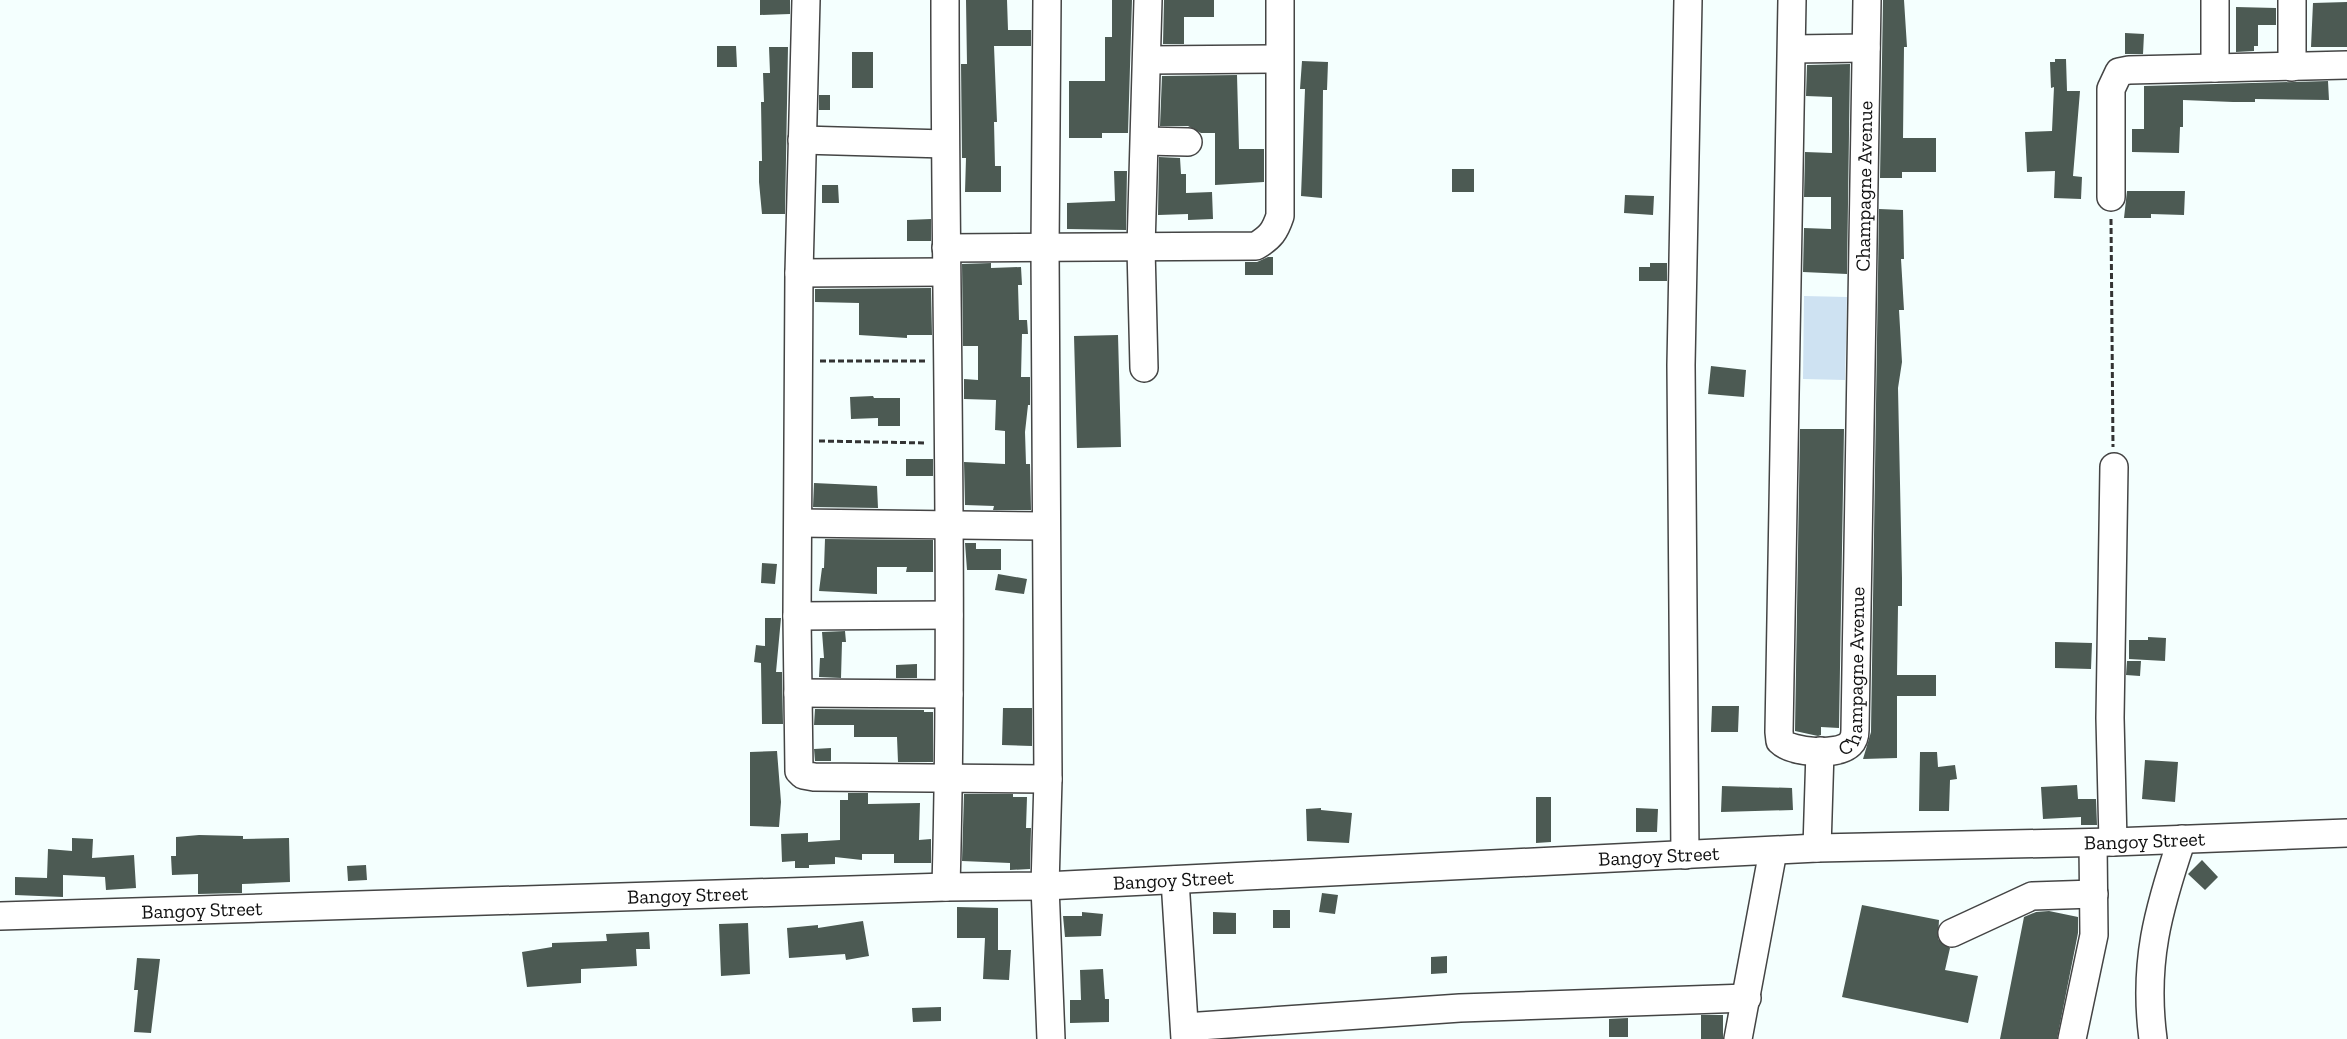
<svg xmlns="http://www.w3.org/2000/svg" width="2347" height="1039" font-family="'Zilla Slab',serif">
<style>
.pitch{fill:#cee2f2}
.building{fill:#4c5a53}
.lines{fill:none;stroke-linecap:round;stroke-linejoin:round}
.minor-casing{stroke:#444;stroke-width:30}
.path{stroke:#333;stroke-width:3;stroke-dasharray:6 3;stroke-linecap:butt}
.minor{stroke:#fff;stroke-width:27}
.labels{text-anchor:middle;stroke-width:6;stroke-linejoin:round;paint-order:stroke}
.street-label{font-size:20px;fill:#111;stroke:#fff}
</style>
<rect width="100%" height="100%" fill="#f4fffe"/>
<path class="pitch" d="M1804,296L1847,297L1845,380L1803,379Z"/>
<path class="building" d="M760,0H790V14L760,15Z
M966,0H1007L1008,30H1031V46H994L997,122H994L995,166H1001V192H965L966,158H962L961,64H967Z
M1112,0H1132L1128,133H1102V138H1069V81H1105V37H1112Z
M1164,0H1214V17H1184V44H1163Z
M1883,0H1904L1907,47H1904L1903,138H1936V172H1902V178H1880Z
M2347,2V47H2311L2313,3Z
M2236,7L2276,8V25H2258V46H2254V51L2236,52Z
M2125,33L2144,34L2143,54H2125Z
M717,46H736L737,67H717Z
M769,47H788L785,214H762L759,182V161H762L761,102H764L763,73H770Z
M852,52H873V88H852Z
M2055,59H2066L2067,91H2080L2073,176L2082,177L2081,199L2054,198L2055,171L2027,172L2025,132L2052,131L2054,87L2051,88L2050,62H2055Z
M1302,61L1328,62L1327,90H1323L1322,198L1301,196L1305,89H1300Z
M1850,64L1847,274L1803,272L1804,228L1831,229V197H1804L1805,152L1832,153V97L1806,96L1807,65Z
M1237,75L1239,149H1264V182L1215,185V133H1201L1188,126H1160L1162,76Z
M2328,81L2329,100L2255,99V102H2233L2183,100V127H2180L2179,153L2132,152V129H2144V86Z
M819,95H830V110H819Z
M1159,157L1180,158L1181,174H1186V193L1212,192L1213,219L1188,220V214L1158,215Z
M1452,169H1474V192H1452Z
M1114,171H1127L1126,230L1067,229V203L1115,201Z
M822,185H838L839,203H822Z
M2127,191H2185L2184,215L2151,214V218H2124Z
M1625,195L1654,196L1653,215L1624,213Z
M1879,209L1903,210L1904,259H1901L1904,310H1899L1902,362L1898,388L1902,578V606H1898L1897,675H1936V696H1897V758L1863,759L1871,732Z
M931,219V241H907V220Z
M1268,257H1273V275H1245V262H1257Z
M991,263V268L1021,267L1022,285H1018L1019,320H1027L1028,334H1022L1021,377H1030V405H1028L1025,432L1026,464H1030L1031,510H993L994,506L965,505L964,462L1005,464V431L995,430L996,400L964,399V379L978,380V346H963L962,264Z
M1650,263H1667V281H1639V267H1650Z
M931,288L932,335H907V338L859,335V303L815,302V289Z
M1118,335L1121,447L1077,448L1074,336Z
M1711,366L1746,370L1744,397L1708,394Z
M873,396L874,398H900V426H878V418L851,419L850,397Z
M1800,429H1844L1839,728L1821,727V735L1818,736L1795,731Z
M906,459H933V476H906Z
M814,483L877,486L878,508L813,507Z
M825,539L933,540V572H906L907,567H877V594L819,591L822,568H824Z
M965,543H976V549H1001V570H967Z
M762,563L777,564L775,584L761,583Z
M998,574L1027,579L1024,594L995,590Z
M765,618H781L776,672H782L783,724H762L761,663L754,662L756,645L765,646Z
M845,631L846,642H842L841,678L819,677L820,658H824L822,632Z
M2148,637L2166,638L2165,661L2129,659V640H2148Z
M2055,642L2092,643L2091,669L2055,668Z
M2127,661H2141L2140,676L2126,675Z
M917,664V678H896V665Z
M1712,706H1739L1738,732H1711Z
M1003,708H1032V746L1002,745Z
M815,709L924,710V712H933V762H898L897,737H854V725H814Z
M831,748V761H815L814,749Z
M777,751L781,802L779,827L750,826V752Z
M1920,752H1937L1938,767L1955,765L1957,779L1950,780L1949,811H1919Z
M2145,760L2178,762L2175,802L2142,799Z
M2077,785L2078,799H2096L2097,825H2081V817L2043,819L2041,787Z
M1722,786L1792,788L1793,810L1721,812Z
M848,793H868V804L920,803L919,840L931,839V863H894V854H862V860L835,857V864L809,865V868H795V861L782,862L781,834L808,833V842L840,840V800H848Z
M964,794H1013V797H1027L1026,828H1031L1030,869L1010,870V863L962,861Z
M1536,797H1551V842L1536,843Z
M1321,808V810L1352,813L1349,843L1307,841L1306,809Z
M1636,808L1658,809L1657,832H1636Z
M199,835L243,836V839L289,838L290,882L242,884V893L198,894V874L172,875L171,856H176V837Z
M72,838L93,839L92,858L134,855L136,888L106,890L105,877L63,875V897L15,895V877L47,878L48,849L72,851Z
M2202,860L2218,877L2205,890L2188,874Z
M366,865L367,880L348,881L347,866Z
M1322,893L1338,895L1335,914L1319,912Z
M1862,905L1939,920L1938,939L1950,948L1945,970L1978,976L1968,1023L1842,997Z
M957,907L998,908V950H1011L1009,980L983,979L985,938H957Z
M1273,910H1290V928H1273Z
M2049,911L2078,917V933L2057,1039H2000L2024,917L2036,912Z
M1082,912L1103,914L1101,936L1065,937L1063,916H1082Z
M1213,912L1236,913V934H1213Z
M863,921L869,956L846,960L845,954L789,958L787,928L818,925V928Z
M748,923L750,974L721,976L719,924Z
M649,932L650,949H636L637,966L581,969V983L527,987L522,952L552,947V943L607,941L606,934Z
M1447,956V973L1431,974V957Z
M137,958L160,959L151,1033L134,1032L138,990H134Z
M1103,969L1105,999H1109V1022L1070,1023V1000H1081L1080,970Z
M941,1007V1021L913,1022L912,1008Z
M1701,1015H1723V1039H1701Z
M1628,1018V1037H1609V1019Z"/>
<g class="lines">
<g class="minor-casing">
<g id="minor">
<path d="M806,0L799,273L797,616L799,771L803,775L814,777L1048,779"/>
<path d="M945,0C945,296 954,591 946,887"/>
<path d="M1047,0L1045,249L1048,779L1045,886L1051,1039"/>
<path id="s1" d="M1792,0L1779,732L1780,741C1792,753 1838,756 1850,744C1854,740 1855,735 1855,730L1867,0"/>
<path d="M2215,0V68"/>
<path d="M2292,0V67"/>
<path d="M1792,49L1866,48"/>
<path d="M1148,60L1279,59"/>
<path d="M802,140L945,144"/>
<path d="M1146,141L1188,142"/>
<path d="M2111,197V89L2119,72L2129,70L2347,65"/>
<path d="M946,248L1256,246C1271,237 1275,231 1280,216V0"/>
<path d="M799,273L945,272"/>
<path d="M1144,368L1141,248L1148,0"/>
<path d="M799,523L1046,526"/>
<path d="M797,616L949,615"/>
<path d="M798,693L949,694"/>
<path d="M2113,842L2110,718L2114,467"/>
<path d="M1817,848L1820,751"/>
<path d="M1685,855L1681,365L1688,0"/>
<path d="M1175,880L1185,1039"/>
<path id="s2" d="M0,916L946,887L1045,886L1817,848L2113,842L2347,833"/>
<path d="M1952,933L2032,896L2094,894"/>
<path d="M1185,1027L1460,1008L1747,998"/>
<path d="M1738,1039L1773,851"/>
<path d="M2072,1039L2094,935L2093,843"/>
<path d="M2153,1039C2143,963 2158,910 2182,839"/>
</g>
</g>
<path class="path" d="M2111,219L2113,447
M820,361H927
M819,441L927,443"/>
<use href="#minor" class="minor"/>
</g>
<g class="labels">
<g class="street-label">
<text dy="7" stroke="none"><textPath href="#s1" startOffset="1374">Champagne Avenue</textPath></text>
<text dy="7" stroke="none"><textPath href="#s1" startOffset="888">Champagne Avenue</textPath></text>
<text dy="7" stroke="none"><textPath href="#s2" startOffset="2146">Bangoy Street</textPath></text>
<text dy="7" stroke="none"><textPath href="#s2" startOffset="1660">Bangoy Street</textPath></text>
<text dy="7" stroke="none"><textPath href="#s2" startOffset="1174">Bangoy Street</textPath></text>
<text dy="7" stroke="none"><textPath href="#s2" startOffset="688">Bangoy Street</textPath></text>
<text dy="7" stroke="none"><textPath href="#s2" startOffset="202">Bangoy Street</textPath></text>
</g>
</g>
</svg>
